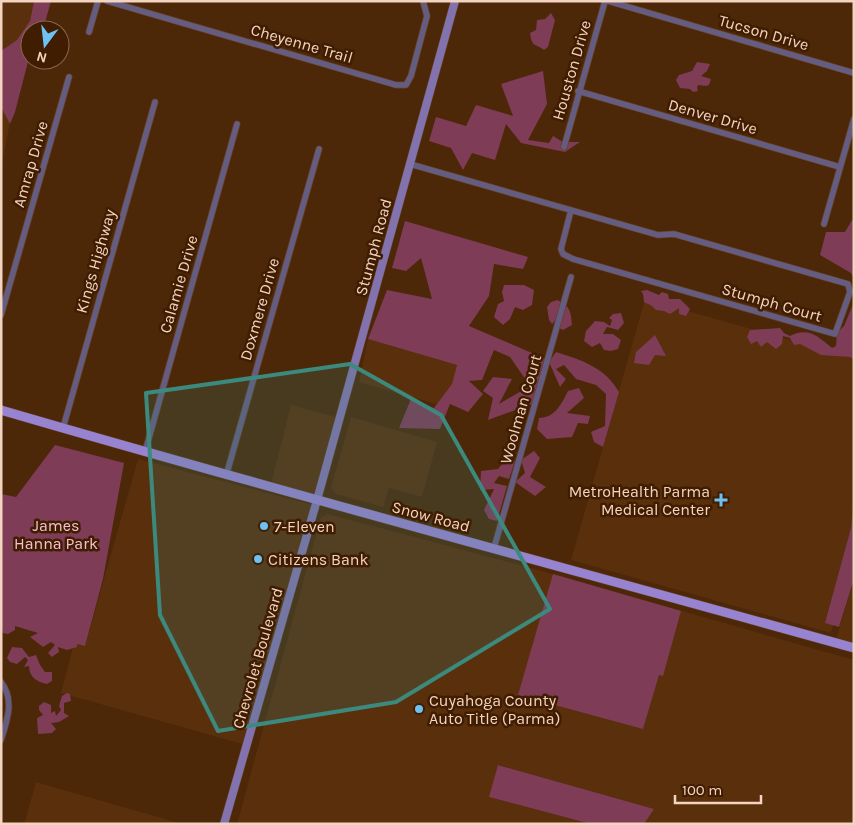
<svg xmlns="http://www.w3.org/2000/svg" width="855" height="825" font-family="Karla,sans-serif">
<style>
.built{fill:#592f0c}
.green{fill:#7e3c57}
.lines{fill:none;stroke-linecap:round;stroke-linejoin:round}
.street-casing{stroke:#674325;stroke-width:7}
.secondary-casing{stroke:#674325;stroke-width:9}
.primary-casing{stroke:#674325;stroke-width:10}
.street{stroke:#655c82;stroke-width:5.5}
.secondary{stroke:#8272ae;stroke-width:8}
.primary{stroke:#9883d0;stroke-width:9}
.marked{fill:#3c897e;fill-opacity:0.2;stroke:#3c897e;stroke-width:4;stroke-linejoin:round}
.poi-dot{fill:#6dc2f3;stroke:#401d00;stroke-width:2}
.labels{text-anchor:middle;stroke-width:5;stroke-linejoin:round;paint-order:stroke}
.street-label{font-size:16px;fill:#f2d4c0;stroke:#401d00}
.poi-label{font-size:16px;fill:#f2d4c0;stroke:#401d00;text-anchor:start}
.park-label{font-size:16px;fill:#f6c0d3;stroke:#401d00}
</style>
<rect width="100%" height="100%" fill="#4c2708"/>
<path class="built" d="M1,1H34L1,168Z
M645,299L854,358V553L831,633L571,560Z
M368,339L458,365L446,407L359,382Z
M291,405L336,417L315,495L271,484Z
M351,417L437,442L422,497L389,488L383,507L336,494L331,488Z
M138,459L313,505L242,744L61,693L74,643L85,646Z
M328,514L553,574L854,660V824H644L653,809L499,765L489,797L591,824H237L321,517Z
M854,579V644L836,640Z
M36,782L183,824H24Z"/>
<path class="green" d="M34,1H51L43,30H30V54L15,112L10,124L1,107V51L17,40L30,21Z
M551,13L555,20L548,47L544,50C535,43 532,48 530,33L536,30L537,20L545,19Z
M697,62L710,64L707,71L701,76L711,79L709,85L706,86L698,85L697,88L698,91L693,92L690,89L680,88L676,80L679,75L692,71Z
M543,71L547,104L528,140L549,143L553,136L563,142H580L565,152L521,143L506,124L495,160L472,153L463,170L451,148L429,141L436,117L466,126L476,105L513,116L501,84Z
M852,220L854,221V280L851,273L820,255L826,232H845Z
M405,221L528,257L523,269L494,264L489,296L469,326L546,359L532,404L488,420L493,398L483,391L493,377L512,379L499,404L530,386L510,357L494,350L482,380L469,381L483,394L468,412L450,404L440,429L399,428L411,399L434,408L452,384L457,365L368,339L387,290L432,299L421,258L406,271L392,268Z
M504,285H524L534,290L532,305L523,310L515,307L510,319L503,325L494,317L498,304L504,301L502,292Z
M647,290L659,295L662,292L668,294L669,299H680L690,309L686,316L679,314V308L670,314L664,311L656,310L652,306L644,302L643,294L641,291Z
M557,300C570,306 571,311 572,325L563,330L557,327V319L552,324L549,320L547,307L551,302Z
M854,302V359L850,357L821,355L800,344L794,345L790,338L783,336L782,344L776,349L767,342L761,347L757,341L751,344L747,337L750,330L780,328L784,333L790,336C809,327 817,336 832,348L836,346L837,333L844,326Z
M621,313L624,323L618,330L607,327L603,334H613L621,340L618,349L611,351L604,350L600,343L592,347L584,341L586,331L595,321L604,322L610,326L612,320L609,318L613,314Z
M655,335L666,356L655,355L649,365L634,363L636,352Z
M556,352C581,360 605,367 619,392L603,447L594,442L591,432L605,426L606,394L596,385L576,379L564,365L556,369L566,379L560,387L549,362Z
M579,388L584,398L567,413L590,416L588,424L578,423L572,437L547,439L537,429L539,418C555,418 562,403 568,391Z
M55,445L124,463L103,579L85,646L77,644V647L67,650L58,647L59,652L52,657L48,653L55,645L51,642L43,647L30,637L38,633L15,626V630L8,634L3,633L1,626V494L16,497Z
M534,451L540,458L530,477L546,487L535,496L515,482L525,473L521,460Z
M506,459L515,461L509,479L499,476L494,483L507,486L497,521L489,519L484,510L494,489L480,490L481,471L498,469Z
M854,501V579L839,627L825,623L851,528Z
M553,574L681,611L663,676L659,675L643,729L518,695Z
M12,647L22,648L29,657L36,655L40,665L45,672H52V681L47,684C37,682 29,677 29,666L24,667L28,660L25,657L17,664L10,662L7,658Z
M67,693L70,694L71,701L64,703V713L69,716L59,722L51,723L56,729L52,733L38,734L37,718L43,715L39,710V706L44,702L51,705V713L55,711L56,716L61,710L59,706L62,696Z
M498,765L654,809L644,824H591L489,797Z"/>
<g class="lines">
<g class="street-casing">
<path id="street" d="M107,1L396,85H406L411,76L427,16L423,1
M608,1L854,73
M89,32L98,1
M578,91L840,167
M564,147L605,1
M410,164L658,235L674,234L848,284L850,292L835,334L573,259L563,254L561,249L571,210
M824,224L854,119
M1,315L69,77
M63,428L155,102
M145,452L237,124
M226,476L319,149
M494,548L571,277
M1,682C15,700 7,721 1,740"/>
</g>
<g class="secondary-casing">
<path id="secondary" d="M224,824L317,500L455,1"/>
</g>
<g class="primary-casing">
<path id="primary" d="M1,410C285,493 570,569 854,648"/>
</g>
<use href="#street" class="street"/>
<use href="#secondary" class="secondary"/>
<use href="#primary" class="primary"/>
</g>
<path class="marked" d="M350,364L441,415L550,609L396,702L218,731L160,615L146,393Z"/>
<g class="poi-dot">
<path d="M718.5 492.5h5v5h5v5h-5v5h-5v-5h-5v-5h5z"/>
<circle cx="264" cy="526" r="5"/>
<circle cx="258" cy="559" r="5"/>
<circle cx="419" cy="709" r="5"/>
</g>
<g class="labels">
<g class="street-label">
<text transform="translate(764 32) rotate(16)" y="6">Tucson Drive</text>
<text transform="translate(302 43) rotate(16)" y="6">Cheyenne Trail</text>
<text transform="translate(571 70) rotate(-74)" y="6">Houston Drive</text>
<text transform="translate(713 116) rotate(16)" y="6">Denver Drive</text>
<text transform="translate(30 164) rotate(-74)" y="6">Amrap Drive</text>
<text transform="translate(373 247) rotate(-75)" y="6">Stumph Road</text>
<text transform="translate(95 261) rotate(-74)" y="6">Kings Highway</text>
<text transform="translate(178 284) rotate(-74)" y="6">Calamie Drive</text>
<text transform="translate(772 302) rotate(16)" y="6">Stumph Court</text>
<text transform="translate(259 309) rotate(-74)" y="6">Doxmere Drive</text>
<text transform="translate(520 409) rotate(-74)" y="6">Woolman Court</text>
<text transform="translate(431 516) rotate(15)" y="6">Snow Road</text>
<text transform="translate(257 658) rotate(-74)" y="6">Chevrolet Boulevard</text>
</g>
<g class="poi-label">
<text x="710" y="497" text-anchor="end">MetroHealth Parma<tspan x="710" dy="18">Medical Center</tspan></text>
<text x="274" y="532">7-Eleven</text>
<text x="268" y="565">Citizens Bank</text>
<text x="429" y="706">Cuyahoga County<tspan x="429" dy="18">Auto Title (Parma)</tspan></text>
</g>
<g class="park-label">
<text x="56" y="531">James<tspan x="56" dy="18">Hanna Park</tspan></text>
</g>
</g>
<rect width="855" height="825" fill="none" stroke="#f2d4c0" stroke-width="5"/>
<g transform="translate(45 45) rotate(195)"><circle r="24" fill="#401d00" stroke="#87664d"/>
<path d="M0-4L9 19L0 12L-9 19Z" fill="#6dc2f3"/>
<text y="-8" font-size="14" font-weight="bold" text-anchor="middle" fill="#f2d4c0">N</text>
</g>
<path d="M675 795v8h86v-8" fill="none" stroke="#f2d4c0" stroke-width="2.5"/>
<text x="682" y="795" font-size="15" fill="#f2d4c0" stroke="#401d00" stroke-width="4" paint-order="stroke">100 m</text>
</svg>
